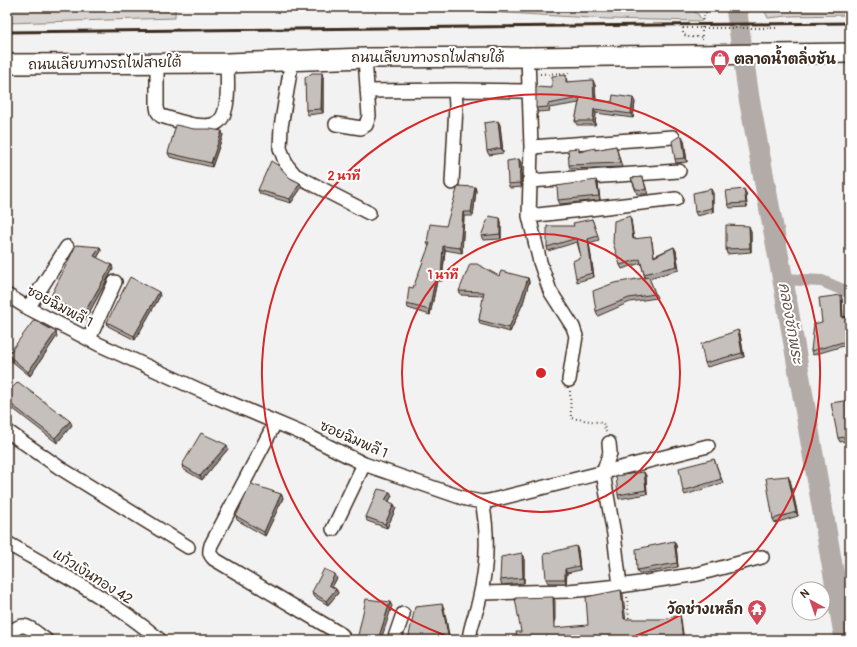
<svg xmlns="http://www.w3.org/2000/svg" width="857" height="647" font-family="Pangolin,'Playpen Sans Thai',sans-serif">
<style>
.green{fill:#d8d5d2;stroke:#8a8078}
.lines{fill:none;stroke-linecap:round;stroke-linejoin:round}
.canal{stroke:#b2aba7;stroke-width:12}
.river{stroke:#b2aba7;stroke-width:21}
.minor-casing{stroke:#3b2a1e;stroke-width:16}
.secondary-casing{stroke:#3b2a1e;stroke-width:22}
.path{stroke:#3b2a1e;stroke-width:2;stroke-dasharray:1 3;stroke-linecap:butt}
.minor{stroke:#fff;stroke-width:13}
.secondary{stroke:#fff;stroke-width:19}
.rail{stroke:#3b2a1e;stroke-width:3}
.secondary-bridge-casing{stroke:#3b2a1e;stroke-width:22;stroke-linecap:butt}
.path-bridge{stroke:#3b2a1e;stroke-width:2;stroke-dasharray:1 3;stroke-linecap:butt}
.secondary-bridge{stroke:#fff;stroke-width:19}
.wall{fill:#aaa5a3;stroke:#3b2a1e}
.shaded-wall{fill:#8b8684;stroke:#3b2a1e}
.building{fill:#c6c0bd;stroke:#3b2a1e}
.ring{fill:none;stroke:#d62828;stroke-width:2}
.labels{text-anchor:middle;stroke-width:4;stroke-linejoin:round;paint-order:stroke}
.street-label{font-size:14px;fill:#3b2a1e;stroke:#fff}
.poi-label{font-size:14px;font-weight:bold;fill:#3b2a1e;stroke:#fff;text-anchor:start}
.water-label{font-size:15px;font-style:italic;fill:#65574e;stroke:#fff}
.centre{fill:#d62828;stroke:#fff;stroke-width:2}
.ring-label{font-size:12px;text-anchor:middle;font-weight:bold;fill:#d62828;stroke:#fff;stroke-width:4;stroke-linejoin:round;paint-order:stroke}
</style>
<rect width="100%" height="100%" fill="#f3f2f2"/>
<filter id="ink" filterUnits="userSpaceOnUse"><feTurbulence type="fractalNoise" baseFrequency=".025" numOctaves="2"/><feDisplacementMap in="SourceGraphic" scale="8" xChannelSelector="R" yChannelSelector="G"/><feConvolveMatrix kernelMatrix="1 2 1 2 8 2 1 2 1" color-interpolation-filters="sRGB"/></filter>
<g filter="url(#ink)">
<path class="green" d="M7,7H175V18L7,23Z
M456,7H686L698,14L702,21L608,19L455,10Z
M763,7H850V15L787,16L768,18Z"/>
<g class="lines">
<path class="canal" d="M783,279L822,281L850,293"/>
<path class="river" d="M736,7L749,98L784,286L845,640"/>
<g class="minor-casing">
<path id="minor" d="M528,57L531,147L529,216L540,262L550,291L573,327L576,336L569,380
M292,60L281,127L280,148L286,164L295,175L369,213
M157,62V107L158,112L161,116C172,119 183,123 194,125C201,126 212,127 218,122C231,113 227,77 227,63
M455,90L528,91
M367,91L455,90L456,106L452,183
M336,124L361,128L366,125L369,116L365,58
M531,147L673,137
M529,181L679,171
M529,216L676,199
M7,295L28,308L98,344L197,389L306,435L364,464L466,499L482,502L489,501L708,446
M28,308L67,247
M89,339L115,282
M275,423L211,545C209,552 209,554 214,559L342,635
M7,431L60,468L188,547
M609,443L610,453L603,473L614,534L620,586
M333,529L364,464
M7,543C59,573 114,601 160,640
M481,593L568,591L620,586L698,574L762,557
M7,637C23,617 29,628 46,640
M394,640L403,614
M469,640C470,626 476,614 479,601C487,568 489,535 482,502"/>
</g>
<g class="secondary-casing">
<path id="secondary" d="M7,64L227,63L365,58L533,57"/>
</g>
<path class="path" d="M683,28V34L688,37H702
M702,40V21L707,10V7
M540,74L569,73
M570,391L571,418L603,423L606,432
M627,597L629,620"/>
<use href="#minor" class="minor"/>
<use href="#secondary" class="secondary"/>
<path class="rail" d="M7,32L850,23"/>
<g class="secondary-bridge-casing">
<path id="secondary-bridge" d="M533,57L850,53"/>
</g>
<path class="path-bridge" d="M683,28H776"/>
<use href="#secondary-bridge" class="secondary-bridge"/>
</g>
<path class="wall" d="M566,75L567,82L595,85L596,100L612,102H635L633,118L596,113L595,125H577L575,121L579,103L549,108L550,111L538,112L536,108L552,88Z
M323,77V113L308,115L306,110Z
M498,121L500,125L503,153L489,155L487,151Z
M194,129L223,135L212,167L170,157L168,153Z
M684,140L687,162L676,163L675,159Z
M616,146L622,167L570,169L569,165L580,151L596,150Z
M519,159L521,163L522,187L510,188L508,184Z
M643,177L644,181L648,194H637L631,178Z
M290,178L300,183L302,187L291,203L260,194L258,190Z
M598,184L600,200L560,204L558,200Z
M475,187L476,191L473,216H464L462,253L445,250L442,281H437L430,315L408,308L407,304L429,247L427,243L446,226Z
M713,193V212L697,216L695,212Z
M746,193L747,207L730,208L728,204Z
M500,218L501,222V239L483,240L481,236Z
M592,219L599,240L589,243L594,277L577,282L576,278L581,257L577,242L548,251L547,247L574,226Z
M631,220L634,239L652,241L654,256L674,247L676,251L679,270L649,278L657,298L630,302L598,316L596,311L645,278L641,263L622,269L620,265Z
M751,231V252L727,254L726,249Z
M100,247L101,251L97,258L113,269L85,320L52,302L50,298Z
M499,276L528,278L529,282L523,303L510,332L480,324L479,320L484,296L461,295L459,291Z
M160,296L135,340L108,326L107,322Z
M842,299L843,317L850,316V344L813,355L811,351L822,322Z
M738,330L740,334L744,357L707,367L705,363Z
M57,336L30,376L9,359L8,355Z
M7,393L72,425L57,443L7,404Z
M850,400V440L840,442L838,438Z
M228,449L202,480L183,469L182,465Z
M714,459L723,483L685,495L683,491Z
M644,472L646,476L647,494L619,499L618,495Z
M790,480L798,516L775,523L773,519Z
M390,492L392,496L389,501L396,508L387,528L367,521L366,517Z
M281,494L283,498L265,536L237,520L236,516Z
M676,545L678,567L639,574L637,570Z
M576,546L578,550L580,570L567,573L566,583H548L546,579Z
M522,553L524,557V583L502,585L500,580Z
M337,578L332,587L336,589L338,593L328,605L313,596L312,592Z"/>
<path class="shaded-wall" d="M322,73L323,77V113L321,109Z
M593,80L595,85L596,104L594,100Z
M633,98L635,102L633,118L631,114Z
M594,109L596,113L595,125L593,121Z
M498,121L500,125L503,153L501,148Z
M222,131L223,135L212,167L211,163Z
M682,136L684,140L687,162L685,158Z
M519,159L521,163L522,187L520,183Z
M596,180L598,184L600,200L599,196Z
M300,183L302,187L291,203L290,199Z
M475,187L476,191L473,216L471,212Z
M711,189L713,193V212L712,208Z
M744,189L746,193L747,207L746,203Z
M463,212L464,216L462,253L460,248Z
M630,216L631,220L634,243L633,239Z
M500,218L501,222V239L500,234Z
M749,226L751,231V252L750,248Z
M588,239L589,243L594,277L592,273Z
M443,246L445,250L442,281L441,277Z
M100,247L101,251L96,260L94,256Z
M674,247L676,251L679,270L677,266Z
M112,265L113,269L85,320L83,315Z
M436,276L437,281L430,315L429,310Z
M528,278L529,282L523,303L510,332L509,328Z
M159,292L160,296L135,340L134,336Z
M841,295L842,299L843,322L842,318Z
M738,330L740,334L744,357L742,353Z
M56,332L57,336L30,376L28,372Z
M70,421L72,425L57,443L55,438Z
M227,445L228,449L202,480L200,476Z
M644,472L646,476L647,494L646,490Z
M788,476L790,480L798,516L796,512Z
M390,492L392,496L387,504L385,500Z
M281,494L283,498L265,536L264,532Z
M394,504L396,508L387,528L385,524Z
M674,541L676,545L678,567L677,563Z
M576,546L578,550L580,570L579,566Z
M522,553L524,557V583L523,578Z
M565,569L567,573L566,583L565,579Z
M335,574L337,578L331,589L329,585Z
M336,589L338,593L328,605L326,601Z
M621,590L623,594L626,623L624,619Z
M553,597L555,601V632L554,628Z
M390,602L392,606L381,640H378Z
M442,604L444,608L450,640H449Z
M680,615L681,619L684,640H683Z"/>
<path class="building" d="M312,73H322L321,109L306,110L305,78Z
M566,75V82L593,80L594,100L612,102L613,95L633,98L631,114L594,109L593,121H575L580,98L548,104V107L536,108V87L552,88V76Z
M498,121L501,148L487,151L484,123Z
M176,125L194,129H210L222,131L211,163L168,153Z
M682,136L685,158L675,159L672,141L678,137Z
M616,146L620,163L569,165L568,149L579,148V152L595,148V150Z
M519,159L520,183L508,184L507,161Z
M271,161L279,166L290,178L300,183L290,199L258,190Z
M643,177L646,190L636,189L631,178Z
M596,180L599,196L558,200L557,186Z
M458,186L475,187L471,212H463L460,248L443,246L441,277L436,276L429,310L407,304L409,287L413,288L430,243H427L430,224L446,226Z
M711,189L712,208L695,212L693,193Z
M744,189L746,203L728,204L726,191Z
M489,216L500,218V234L481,236Z
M630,216L633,239L651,237L654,257L674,247L677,266L644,274L640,259L620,265L613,243L614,221Z
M592,219L598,236L588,239L592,273L576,278L573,261L581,257L577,238L547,247V226H574L573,223Z
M726,225L749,226L750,248L726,249Z
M76,245L100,247L94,256L112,265L83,315L50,298Z
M470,264H477L499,276L501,271L528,278L521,299L509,328L479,320L484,292L459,291Z
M130,277L159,292L134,336L107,322Z
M649,277L655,294L629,298L596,311L593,291L614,283Z
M841,295L842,318L850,316V340L811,351L814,324L822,322L819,298Z
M34,320L56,332L28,372L8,355Z
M738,330L742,353L705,363L701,344Z
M18,382L70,421L55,438L7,401V393Z
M850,400V436L838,438L831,403Z
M201,433L227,445L200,476L182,465Z
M714,459L721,479L683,491L679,468Z
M644,472L646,490L618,495L616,476Z
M788,476L796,512L773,519L766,478Z
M251,484L281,494L264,532L236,516Z
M378,489L390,492L385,500L394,504L385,524L366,517Z
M674,541L677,563L637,570L636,549Z
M576,546L579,566L565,569V579H546L544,554Z
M522,553L523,578L500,580L501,557Z
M324,569L335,574L329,585L336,589L326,601L312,592Z
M621,590L624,619H664L680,615L683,640H518L516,632H521L515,598L553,597L554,628L588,625L586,597Z
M366,599L390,602L378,640H357Z
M442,604L449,640H408L415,607Z"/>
</g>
<g class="ring">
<circle cx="541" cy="373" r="139"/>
<path d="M459 640A279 279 0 1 1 623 640"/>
</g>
<defs>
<g id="shop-pin" transform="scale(1)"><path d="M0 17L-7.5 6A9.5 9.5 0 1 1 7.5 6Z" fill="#d1495b" stroke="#fff"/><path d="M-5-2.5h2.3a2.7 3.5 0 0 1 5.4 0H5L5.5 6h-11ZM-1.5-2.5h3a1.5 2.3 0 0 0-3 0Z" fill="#fff"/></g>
<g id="temple-pin" transform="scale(1)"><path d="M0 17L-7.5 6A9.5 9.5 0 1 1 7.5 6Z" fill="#d1495b" stroke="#fff"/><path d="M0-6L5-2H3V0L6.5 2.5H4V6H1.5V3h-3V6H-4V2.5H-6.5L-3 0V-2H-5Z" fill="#fff"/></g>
</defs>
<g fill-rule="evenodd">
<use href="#shop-pin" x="720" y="59"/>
<use href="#temple-pin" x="757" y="609"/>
</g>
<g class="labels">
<g class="street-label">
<text x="428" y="62">ถนนเลียบทางรถไฟสายใต้</text>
<text transform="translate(105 63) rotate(-1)" y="5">ถนนเลียบทางรถไฟสายใต้</text>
<text transform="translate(60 306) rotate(28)" y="5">ซอยฉิมพลี 1</text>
<text transform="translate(354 439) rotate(24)" y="5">ซอยฉิมพลี 1</text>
<text transform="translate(93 576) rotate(32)" y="5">แก้วเงินทอง 42</text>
</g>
<g class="poi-label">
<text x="734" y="64">ตลาดน้ำตลิ่งชัน</text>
<text x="743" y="614" text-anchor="end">วัดช่างเหล็ก</text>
</g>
<g class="water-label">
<text transform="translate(791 323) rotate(80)" y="5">คลองชักพระ</text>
</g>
</g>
<circle cx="541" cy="373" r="6" class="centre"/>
<g class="ring-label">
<text x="344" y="180">2 นาที</text>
<text x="443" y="279">1 นาที</text>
</g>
<rect width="857" height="647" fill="none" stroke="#fff" stroke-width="24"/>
<rect x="12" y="12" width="833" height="623" fill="none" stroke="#3b2a1e" stroke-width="1.5" filter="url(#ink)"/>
<g transform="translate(811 601) rotate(320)"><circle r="19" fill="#ffffff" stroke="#b1aaa5"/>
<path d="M0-3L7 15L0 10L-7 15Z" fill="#d1495b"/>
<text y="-6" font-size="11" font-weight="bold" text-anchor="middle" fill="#3b2a1e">N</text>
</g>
</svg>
